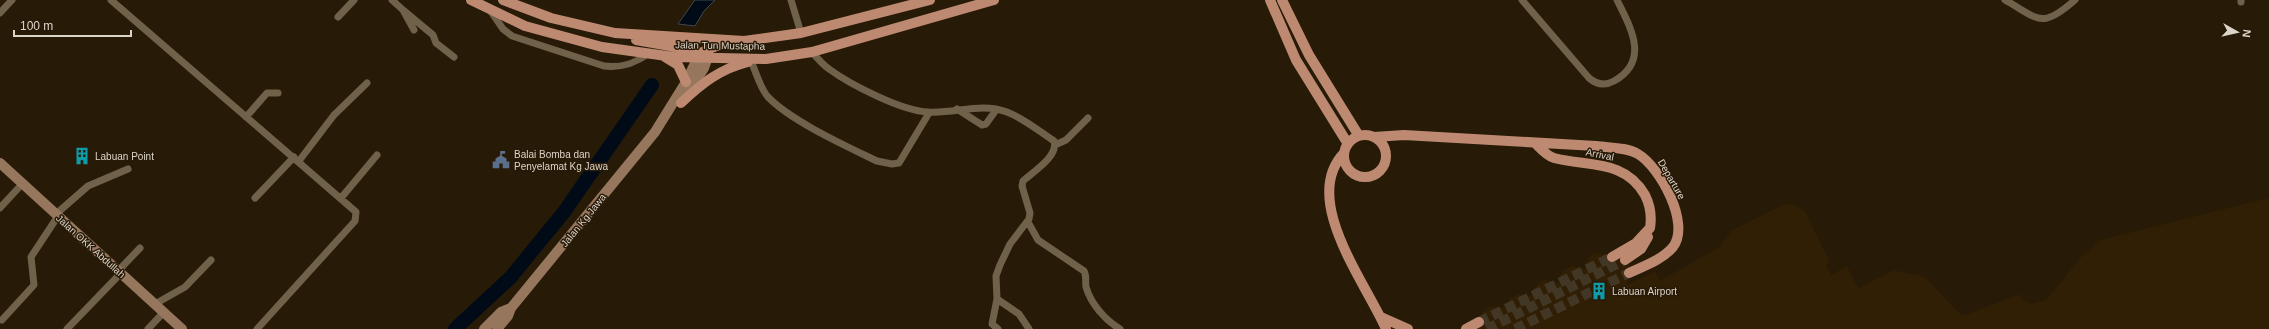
<svg xmlns="http://www.w3.org/2000/svg" width="2269" height="329" font-family="Arial,sans-serif">
<style>
.built{fill:#301f05}
.water{fill:#000b17;stroke:#42474c}
.lines{fill:none;stroke-linecap:round;stroke-linejoin:round}
.river{stroke:#000b17;stroke-width:14}
.primary-tunnel{stroke:#423624;stroke-width:10;stroke-dasharray:10 5;stroke-linecap:butt}
.street{stroke:#70614b;stroke-width:7}
.secondary{stroke:#97765e;stroke-width:10}
.primary{stroke:#bd8a71;stroke-width:10}
.labels{text-anchor:middle;stroke-width:3;stroke-linejoin:round;paint-order:stroke}
.street-label{font-size:10px;fill:#ddd4c9;stroke:#271a07}
.poi-label{font-size:10px;fill:#ddd4c9;stroke:#271a07;text-anchor:start}
</style>
<rect width="100%" height="100%" fill="#271a07"/>
<path class="built" d="M2269,198V329H1477L1483,312L1489,307L1506,308L1510,298L1519,294L1532,296L1534,288L1541,281L1546,280L1558,283L1562,271L1571,266L1585,269L1588,258L1594,253L1612,255V257L1631,261L1627,285L1655,271L1660,281L1719,247L1733,230L1783,205L1792,204L1805,211L1830,262L1826,265L1831,275L1847,266L1858,288L1894,270L1925,277L1960,314L1965,315L2020,294L2024,301L2032,304L2046,300L2082,256L2101,240Z"/>
<path class="water" d="M695,0H715L704,11L695,26L678,24Z"/>
<g class="lines">
<path class="river" d="M455,329L510,278L564,212L652,85"/>
<path class="primary-tunnel" d="M1479,322L1612,257
M1487,329L1625,260
M1515,329L1629,273"/>
<path class="street" d="M111,0L356,212L355,221L257,329
M392,0L403,10L414,30
M791,0L801,33
M1522,0L1589,78C1597,85 1605,86 1614,81C1650,61 1631,28 1617,0
M2005,0C2039,19 2041,30 2075,0
M2241,2V0
M403,10L433,35L436,43L454,57
M490,10L503,29L512,36L604,66C621,68 634,64 648,54
M0,13L12,0
M338,17L354,0
M812,52C817,58 822,64 829,69C851,85 902,111 928,112C955,114 981,102 1007,112C1023,118 1039,131 1054,141C1059,156 1033,172 1023,181L1022,186L1030,213L1029,219L1010,244L1000,265L996,276L997,299L992,324L998,329
M751,61C756,72 760,88 768,97C791,121 846,146 877,161L892,164L899,163L929,113
M957,109L982,125L986,124L996,110
M246,117L267,93H278
M1055,145L1066,140L1088,118
M299,161L334,115L367,83
M255,198L294,157
M341,198L377,155
M0,208L23,183
M56,214L88,186L128,169
M1028,222L1038,240L1084,271C1087,276 1085,281 1086,287C1091,304 1105,320 1120,329
M118,271L140,248
M997,299L1019,314L1029,329
M155,304L185,287L211,260
M2,320L34,285L31,257L58,216
M67,329L121,273
M148,329L164,312"/>
<path class="secondary" d="M687,95L704,68L708,57
M0,163L182,329
M484,329L501,312L511,308
M497,329L508,316L511,308L655,132L686,82L698,57"/>
<path class="primary" d="M471,0L525,26L602,47L674,57L766,59L812,52L994,0
M503,0L551,18L615,33L744,41L801,33L930,0
M1270,0L1296,60L1348,144
M1282,0L1309,55L1359,136
M636,40L687,49L702,54
M665,57L678,65L686,82
M698,57L700,53L719,45L727,44
M681,103C702,83 720,69 748,62
M1344 156a21 21 0 1 1 42 0a21 21 0 1 1-42 0Z
M1374,137L1404,135L1596,146C1610,148 1626,147 1638,154C1660,167 1691,224 1673,247C1662,260 1644,266 1629,273
M1535,143C1540,148 1547,156 1554,158C1588,167 1625,159 1645,195C1650,205 1652,216 1650,228L1636,243L1612,257
M1344,153C1300,199 1366,283 1386,329
M1625,260L1641,249L1648,237
M1381,317L1408,329
M1466,329L1479,322"/>
</g>
<defs>
<g id="building-bare" transform="scale(1.38)"><path d="M-4-6H4V6H1V3H-1V6H-4ZM-2.5-4.3h1.7v1.8h-1.7ZM.8-4.3h1.7v1.8H.8ZM-2.5-1h1.7V.8h-1.7ZM.8-1h1.7V.8H.8Z" fill="#0f9aa8" stroke="#271a07" stroke-width="2.5" paint-order="stroke"/></g>
<g id="civic-bare" transform="scale(1.38)"><path d="M-.6-6.5H3V-4.5H.6V-3L4-1V1h2V6H-6V1h2V-1L-.6-3ZM-1.2 2.5V6h2.4V2.5Z" fill="#5c6f8a" stroke="#271a07" stroke-width="2.5" paint-order="stroke"/></g>
</defs>
<g fill-rule="evenodd">
<use href="#building-bare" x="82" y="156"/>
<use href="#civic-bare" x="501" y="160"/>
<use href="#building-bare" x="1599" y="291"/>
</g>
<g class="labels">
<g class="street-label">
<text transform="translate(720 45) rotate(1)" y="4">Jalan Tun Mustapha</text>
<text transform="translate(1600 154) rotate(11)" y="4">Arrival</text>
<text transform="translate(1672 179) rotate(60)" y="4">Departure</text>
<text transform="translate(583 220) rotate(-51)" y="4">Jalan Kg Jawa</text>
<text transform="translate(91 246) rotate(42)" y="4">Jalan OKK Abdullah</text>
</g>
<g class="poi-label">
<text x="514" y="158">Balai Bomba dan<tspan x="514" dy="12">Penyelamat Kg Jawa</tspan></text>
<text x="95" y="160">Labuan Point</text>
<text x="1612" y="295">Labuan Airport</text>
</g>
</g>
<g transform="translate(2237 32) rotate(98)" stroke="#271a07" stroke-width="3" paint-order="stroke">
<path d="M0-3L7 15L0 10L-7 15Z" fill="#ddd4c9"/>
<text y="-6" font-size="11" font-weight="bold" text-anchor="middle" fill="#ddd4c9">N</text>
</g>
<path d="M14 30v6h117v-6" fill="none" stroke="#ddd4c9" stroke-width="2"/>
<text x="20" y="30" font-size="12" fill="#ddd4c9" stroke="#271a07" stroke-width="3" paint-order="stroke">100 m</text>
</svg>
